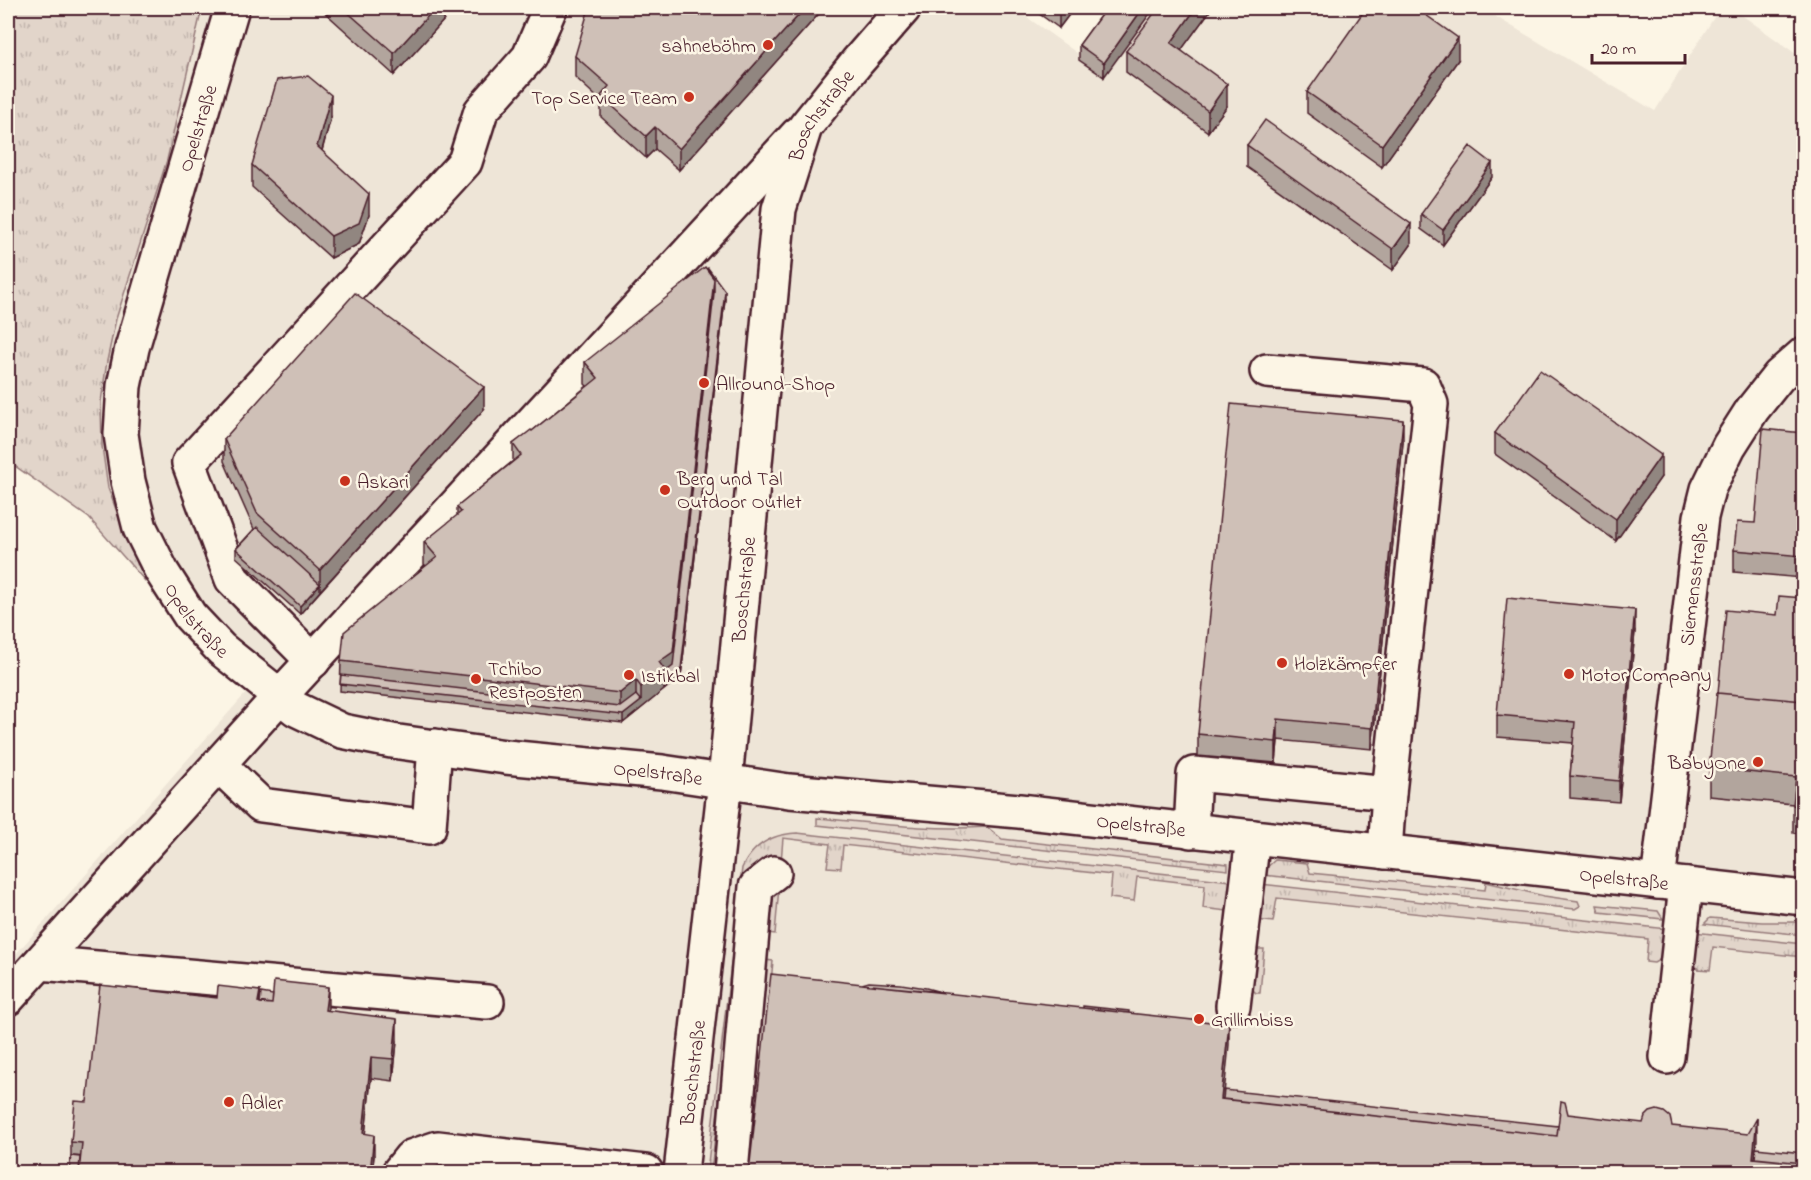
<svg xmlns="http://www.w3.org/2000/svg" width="1811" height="1180" font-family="'Indie Flower',sans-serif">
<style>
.built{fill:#eee5d7}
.grass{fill:url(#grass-tufts);stroke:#967a7a;stroke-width:1.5}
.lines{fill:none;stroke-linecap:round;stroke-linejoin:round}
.minor-casing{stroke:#4a1f2b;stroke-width:38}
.minor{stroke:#fcf5e5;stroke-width:33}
.wall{fill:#b2a59d;stroke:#4a1f2b;stroke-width:1.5}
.shaded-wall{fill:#918680;stroke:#4a1f2b;stroke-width:1.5}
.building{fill:#cfc0b7;stroke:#4a1f2b;stroke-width:1.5}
.poi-dot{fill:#c8321e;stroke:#fcf5e5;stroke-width:2}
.labels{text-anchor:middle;stroke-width:5;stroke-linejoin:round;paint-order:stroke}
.poi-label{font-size:20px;fill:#4a1f2b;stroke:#fcf5e5;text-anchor:start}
.street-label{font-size:20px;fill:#4a1f2b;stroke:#fcf5e5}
</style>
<defs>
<pattern id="grass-tufts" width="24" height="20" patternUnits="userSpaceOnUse" patternTransform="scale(1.5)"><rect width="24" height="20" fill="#e2d5ca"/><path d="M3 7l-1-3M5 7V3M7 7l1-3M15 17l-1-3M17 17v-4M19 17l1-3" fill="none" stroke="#c3b6ae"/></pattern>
</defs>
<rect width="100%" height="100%" fill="#fcf5e5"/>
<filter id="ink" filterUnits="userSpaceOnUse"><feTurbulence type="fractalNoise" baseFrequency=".0167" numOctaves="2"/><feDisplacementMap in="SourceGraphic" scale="12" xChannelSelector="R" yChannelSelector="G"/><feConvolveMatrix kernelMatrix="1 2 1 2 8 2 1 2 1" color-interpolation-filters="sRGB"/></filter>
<g filter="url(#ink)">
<path class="built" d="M202,8H1014L1077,53L1112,8H1264L1268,10L1271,8H1481L1655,111L1720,8H1732L1803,59V1172H8V963L246,693L208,659L177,628L146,582L126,536L108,488L102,446L101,402L107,361L116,319L167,160Z"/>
<path class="grass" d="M8,8H202L167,160L116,319L107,361L101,402L102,446L108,488L126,536L146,582L89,518L8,461Z
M817,818C874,823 930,831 987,827L1002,839L1228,864V870L817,825Z
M797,833L1231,881L1227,911L1203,908L1205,885L1137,877L1134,901L1110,898L1112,875L843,845L841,868L827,867L830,844L783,838L781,862L743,884L711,1172H707L742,868C753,845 772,834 797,833Z
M1275,860L1307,863L1310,873L1485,890L1486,882L1544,896L1578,901L1580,906L1575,909L1262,875V872Z
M1260,884L1667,929L1663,958L1654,963L1646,962L1648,939L1277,898L1273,922L1257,920Z
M779,887L775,934L768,933L765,896Z
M1597,905L1658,911L1663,919L1599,912Z
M1710,918L1762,922H1803V935L1704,924Z
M1694,932L1803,944V957L1713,947L1710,970L1698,969L1693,962Z
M1257,949H1264L1260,993H1256L1250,987L1253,951Z
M765,960L773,961L762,1079L749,1078Z"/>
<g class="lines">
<g class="minor-casing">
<g id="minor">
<path id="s1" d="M232,8L132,348L124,386L121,434L128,481L140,528L162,572L190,616L221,649L296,709L342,731L392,741L506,757L662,772L789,791L1019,811L1804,898"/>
<path d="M1267,371L1423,385L1431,404L1389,793"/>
<path d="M313,661L232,579L189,463L465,162L481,111L529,57L550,8"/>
<path d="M219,765L261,805L429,827L435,746"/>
<path d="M1191,831L1194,774L1389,793L1385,852"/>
<path id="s2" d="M1658,882L1701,517L1708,489L1729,446L1752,410L1779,376L1804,354"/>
<path d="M40,963L487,1002"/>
<path d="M8,998L280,696L798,134"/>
<path d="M1233,1006L1253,837"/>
<path d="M1667,1057L1686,885"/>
<path d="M399,1172L411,1157L438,1148L646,1172"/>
<path id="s3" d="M681,1172L725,781L779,209L805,127L857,62L904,8"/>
<path d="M731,1172L756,887L774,873"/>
</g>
</g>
<use href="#minor" class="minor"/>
</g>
<path class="wall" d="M320,8H444V20L394,75Z
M824,8L679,170L655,149L646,158L601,117V101L575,77V56Z
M1031,8H1074L1059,28Z
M1106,8L1104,77L1079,60V45Z
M1212,8L1181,50L1227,106L1208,132L1126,72V51Z
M1458,60L1382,167L1307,113V92Z
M331,117L322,151L369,215L359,244L331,258L252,187V165Z
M1247,145L1411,245L1393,270L1247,167Z
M1492,177L1443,245L1421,229V214Z
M725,299L681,676L623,723L340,691L341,661L426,566L424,564V542L457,516V507L513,461V444L532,431L587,386L585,384V362Z
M484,409L300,614L236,557V549L254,529L224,461V439Z
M1495,433L1661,477L1616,541L1495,454Z
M1803,433V578L1734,572V550L1755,523Z
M1403,442L1372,749L1278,740L1276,763L1198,756V734Z
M1803,598V834L1793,833V804L1709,796V768L1777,615Z
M1635,631L1619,802L1570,798V776L1573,743L1497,737V715Z
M260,991V1003L327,1010L397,1041L393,1081L371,1078L365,1134L374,1156L372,1173L71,1156V1142L87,1102L217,998Z"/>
<path class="shaded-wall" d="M435,8H444V20L394,75V53Z
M805,8H824L679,170V149Z
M1059,8H1074L1059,28Z
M1143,8H1154L1104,77V63Z
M1196,8H1212L1171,64V43Z
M1458,38V60L1382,167V145Z
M1227,84V106L1208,132V111Z
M331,95V117L317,168V146Z
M655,127V149L646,158V136Z
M1492,163V177L1443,245V230Z
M369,194V215L359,244L331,258V236Z
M1411,224V245L1393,270V249Z
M714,279V301L673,674L664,680V690L623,723V715L641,701V687L659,662Z
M725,291V299L681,676L664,690V683L681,669Z
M484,387V409L320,591V570Z
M1403,420V442L1372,749V728Z
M1661,455V477L1616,541V519Z
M320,584V591L300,614V606Z
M1635,610V631L1619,802V781Z
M636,680V702L620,715V693Z
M1278,719V740L1276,763V742Z
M328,987V1008L325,1031V1010Z
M397,1019V1041L393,1081V1059Z
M1229,1024V1045L1222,1113L1221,1099Z
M371,1057V1078L363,1155V1133Z
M1757,1118V1140L1754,1172L1753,1158Z
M374,1135V1156L372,1173H370Z"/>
<path class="building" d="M343,8H435L394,53Z
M589,8H805L679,149L655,127L646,136L601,96L609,86L575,56Z
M1106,8H1143L1104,63L1079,45Z
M1158,8H1196L1171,43L1227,84L1208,111L1126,51Z
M1366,8H1416L1458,38L1382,145L1307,92Z
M308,76L331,95L317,146L369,194L359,223L331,236L252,165L277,80Z
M1265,120L1411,224L1393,249L1247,145Z
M1470,146L1492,163L1443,230L1421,214Z
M705,267L714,279L673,652L659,662L664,669L641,687L636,680L620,693L341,661L344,632L437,557L424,542L461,512L457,507L521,455L513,444L531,430L532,431L598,378L585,362Z
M708,268L725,291L681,669L664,683V673L673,666L714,293V279L707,269Z
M355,293L484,387L320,570L257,513L224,439Z
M1540,370L1661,455L1616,519L1495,433Z
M1231,404L1403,420L1372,728L1278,719L1276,742L1198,734Z
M1763,429L1803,433V556L1734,550L1737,522L1755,523Z
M257,527L320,584L300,606L236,549Z
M1779,596L1803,598V701L1718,693L1726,610L1777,615Z
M1507,598L1635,610L1619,781L1570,776L1575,722L1497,715Z
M341,675L620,707L636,695L641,701L623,715L340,684Z
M1717,693L1803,701V806L1793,805L1796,777L1709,768Z
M771,974L1229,1024L1221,1099L1557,1136L1561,1101L1565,1102L1568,1114L1643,1123L1645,1117L1650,1112L1657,1110L1664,1112L1670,1117L1672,1126L1748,1134L1757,1118L1753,1158L1803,1163V1173H757L749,1172Z
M274,981L328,987L325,1010L397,1019L393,1059L371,1057L363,1133L374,1135L370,1173H79L82,1143L71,1142L75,1101L87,1102L100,985L217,998L218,986L260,991L258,1002L272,1004Z
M869,982L901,984L926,988L941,992L862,984Z
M261,993L273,995L272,1004L260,1003Z
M1083,1006L1129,1011V1013L1083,1008Z
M1224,1090L1558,1126L1557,1136L1223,1099Z
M1756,1148L1803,1153V1163L1755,1158Z
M71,1156L80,1157L79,1173H69Z"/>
</g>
<g class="poi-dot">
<circle cx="768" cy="45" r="6"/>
<circle cx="689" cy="97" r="6"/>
<circle cx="704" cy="383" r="6"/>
<circle cx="345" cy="481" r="6"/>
<circle cx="665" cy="490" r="6"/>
<circle cx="1282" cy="663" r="6"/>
<circle cx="1569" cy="674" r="6"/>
<circle cx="629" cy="675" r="6"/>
<circle cx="476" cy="679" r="6"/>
<circle cx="1758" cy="762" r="6"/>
<circle cx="1199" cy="1019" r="6"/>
<circle cx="229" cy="1102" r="6"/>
</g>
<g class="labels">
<g class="poi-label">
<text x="756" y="52" text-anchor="end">sahneböhm</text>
<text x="677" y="104" text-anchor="end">Top Service Team</text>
<text x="716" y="390">Allround-Shop</text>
<text x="677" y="485">Berg und Tal<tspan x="677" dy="23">Outdoor Outlet</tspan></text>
<text x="357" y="488">Askari</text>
<text x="1294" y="670">Holzkämpfer</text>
<text x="488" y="675">Tchibo<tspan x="488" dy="23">Restposten</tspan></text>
<text x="1581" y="681">Motor Company</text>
<text x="641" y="682">Istikbal</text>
<text x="1746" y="769" text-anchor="end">BabyOne</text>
<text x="1211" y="1026">Grillimbiss</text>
<text x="241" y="1109">Adler</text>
</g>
<g class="street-label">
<text dy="7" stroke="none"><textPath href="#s3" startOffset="1072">Boschstraße</textPath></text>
<text transform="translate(197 128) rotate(-73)" y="7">Opelstraße</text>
<text dy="7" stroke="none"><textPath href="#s2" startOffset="300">Siemensstraße</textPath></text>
<text dy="7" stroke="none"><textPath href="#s3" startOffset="586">Boschstraße</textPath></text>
<text dy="7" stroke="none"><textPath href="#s1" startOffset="646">Opelstraße</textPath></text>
<text dy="7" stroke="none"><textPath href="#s1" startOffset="1150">Opelstraße</textPath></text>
<text dy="7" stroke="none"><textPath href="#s1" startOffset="1636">Opelstraße</textPath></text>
<text dy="7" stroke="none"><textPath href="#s1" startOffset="2122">Opelstraße</textPath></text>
<text dy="7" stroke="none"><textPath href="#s3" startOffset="100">Boschstraße</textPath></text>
</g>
</g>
<rect width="1811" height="1180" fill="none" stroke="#fcf5e5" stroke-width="30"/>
<rect x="15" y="15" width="1781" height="1150" fill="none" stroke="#4a1f2b" stroke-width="2" filter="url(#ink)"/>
<path d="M1592 54v9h93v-9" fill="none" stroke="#4a1f2b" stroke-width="3"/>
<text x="1601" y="54" font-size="18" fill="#4a1f2b" stroke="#fcf5e5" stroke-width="4.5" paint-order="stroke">20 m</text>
</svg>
